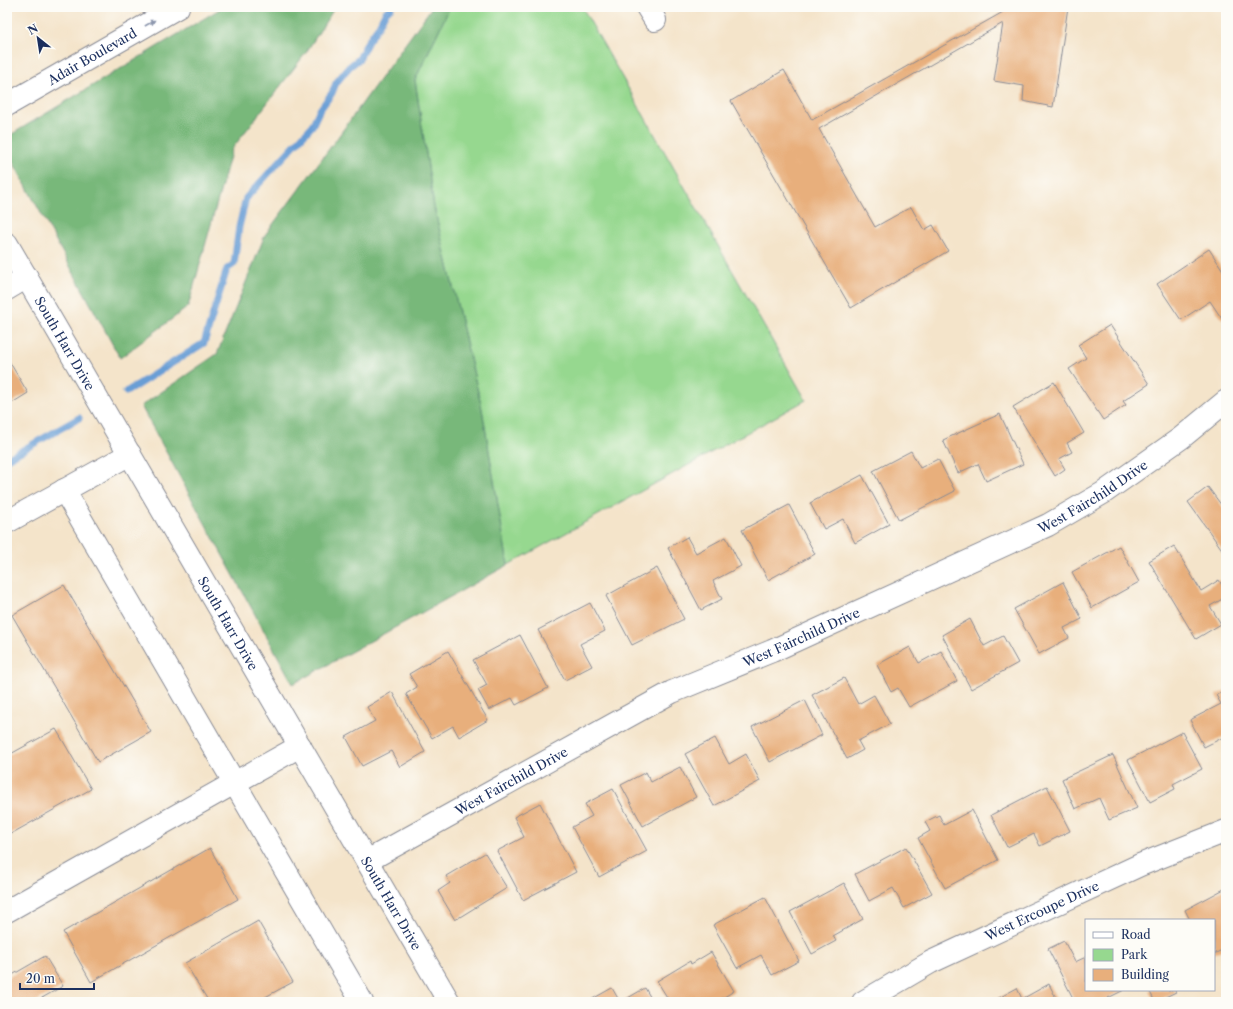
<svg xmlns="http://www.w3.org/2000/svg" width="1233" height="1009" font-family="'Libre Caslon Text',serif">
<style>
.green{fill:#96d88f;stroke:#588476}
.forest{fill:#78b87a;stroke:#4a746c}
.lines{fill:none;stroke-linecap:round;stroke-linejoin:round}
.stream{stroke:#699ed5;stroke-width:7}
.building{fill:#e8af7c}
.minor-casing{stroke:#888a94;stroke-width:24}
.minor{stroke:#fff;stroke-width:22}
.oneway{fill:#8d97ae}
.labels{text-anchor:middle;stroke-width:4;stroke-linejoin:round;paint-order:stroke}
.street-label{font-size:13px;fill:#1b2f5e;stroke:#fdfcf7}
</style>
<rect width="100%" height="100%" fill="#fdfcf7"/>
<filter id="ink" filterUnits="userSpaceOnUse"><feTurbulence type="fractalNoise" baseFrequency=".025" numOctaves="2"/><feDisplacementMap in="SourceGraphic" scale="8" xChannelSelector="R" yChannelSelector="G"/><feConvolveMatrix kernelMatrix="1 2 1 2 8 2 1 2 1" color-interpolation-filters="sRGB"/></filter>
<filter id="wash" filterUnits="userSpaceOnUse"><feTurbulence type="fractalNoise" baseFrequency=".012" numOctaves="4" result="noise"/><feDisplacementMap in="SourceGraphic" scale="16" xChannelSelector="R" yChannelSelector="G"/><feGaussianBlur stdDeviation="0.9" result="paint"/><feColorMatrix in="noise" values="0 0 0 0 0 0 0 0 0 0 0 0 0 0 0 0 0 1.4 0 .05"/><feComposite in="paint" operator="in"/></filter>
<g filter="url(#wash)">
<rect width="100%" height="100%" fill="#f4e4ca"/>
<path class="green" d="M450,7H582L806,400L508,565L482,409L434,207L415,80Z"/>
<path class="forest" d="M223,7H335L305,54L232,149L188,307L120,358L7,151V137Z
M432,7H450L415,80L434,207L482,409L508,565L293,684L141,406L217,354L265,235L335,141Z"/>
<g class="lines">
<path class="stream" d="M126,392L204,343L227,269L234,264L239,227L246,198L312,126L319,111L332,93L336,83L349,67L359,59L368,41L378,27L385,13L391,7
M7,459L79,418"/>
</g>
<g id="blocks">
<path class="building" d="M1003,7H1068L1053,107L1023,101L1024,86L994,81L1003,23L819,129L875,227L911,207L924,230L933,225L948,251L851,308L731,101L784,70L812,120L1003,12Z
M1209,249L1226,275V317L1222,319L1210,301L1181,320L1157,284Z
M1110,325L1149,384L1123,401L1126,405L1103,420L1069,369L1086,358L1078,345Z
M9,361L28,393L7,406V362Z
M1054,382L1084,433L1067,443L1072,452L1059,459L1065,469L1055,476L1013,407Z
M1000,414L1023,464L986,481L978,464L958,473L943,440Z
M911,451L920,468L938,459L955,491L899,520L873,471Z
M862,475L889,524L855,543L843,519L824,529L810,503Z
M1208,487L1225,510H1226V555L1188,502Z
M789,505L815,554L768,580L742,530Z
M687,537L696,553L726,537L741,566L713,581L722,599L701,610L668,548Z
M1119,546L1139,582L1092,608L1072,572Z
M1174,546L1201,591L1219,580L1226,592V597L1210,606L1221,624L1196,639L1149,561Z
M657,568L684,619L632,645L606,596Z
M1063,582L1082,619L1064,628L1069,638L1039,654L1014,609Z
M64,585L151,732L98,762L12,615Z
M590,603L605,631L580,644L592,666L565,680L538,630Z
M970,619L984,646L1003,636L1018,663L971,689L942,635Z
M520,635L548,688L516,705L512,698L489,710L478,690L487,685L473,660Z
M910,647L919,663L941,651L957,681L909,707L898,688L891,692L877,665Z
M448,651L488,720L459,737L453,726L432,738L406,694L417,687L409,674Z
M844,678L858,704L874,695L890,724L858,741L863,750L847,759L812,695Z
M1226,690V736L1204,747L1190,720L1221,704L1216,695Z
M392,692L425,752L400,767L391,751L362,766L346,737L375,721L367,707Z
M805,700L822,735L770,762L752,727Z
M56,729L91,789L7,836V756Z
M1182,732L1202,769L1173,784L1175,789L1150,802L1128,760Z
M715,738L729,764L746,754L760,781L714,806L685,754Z
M1113,755L1137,808L1109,820L1099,798L1075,809L1062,779Z
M680,767L696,797L643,826L621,785L646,772L651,782Z
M1047,786L1070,831L1040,846L1034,834L1007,847L991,815Z
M613,789L647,851L599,877L572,827L592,816L585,804Z
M540,803L576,872L523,900L497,851L524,837L514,817Z
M972,810L998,860L945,888L918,838L930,831L925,822L939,815L944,825Z
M906,847L932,893L904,908L893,888L869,901L855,874Z
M210,848L238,899L91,982L63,932Z
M485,853L507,888L455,920L438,891L450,883L446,876Z
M844,883L863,919L833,936L836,941L812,954L790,912Z
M1226,888V958L1222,950L1214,954V920H1190L1185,910Z
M765,897L799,961L772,975L761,955L737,968L713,925Z
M258,921L293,982L256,1002H209L185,963Z
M1064,941L1075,962L1086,957V990H1124L1108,998L1110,1002H1075L1048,949Z
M711,952L734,991L716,1002H670L657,981L690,961L691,964Z
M45,956L63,986L35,1002H13L7,992V978Z
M1049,984L1058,1002H996L995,1000L1017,988L1022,999Z
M612,988L620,1002H587Z
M645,988L653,1002H621Z
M1149,990H1174L1176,992L1155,1002Z"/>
</g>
</g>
<g filter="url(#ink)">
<use href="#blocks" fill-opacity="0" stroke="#888a94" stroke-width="1"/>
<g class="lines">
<g class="minor-casing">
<g id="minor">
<path d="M647,7L655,20"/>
<path id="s1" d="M7,105L178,7"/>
<path id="s2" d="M7,244L449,1002"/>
<path d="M7,289L27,277"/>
<path d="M64,490L362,1002"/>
<path d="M7,522L130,454"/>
<path id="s3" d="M367,861L672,692L772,651L1048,525L1103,493L1181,438L1226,401"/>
<path d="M7,911L300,746"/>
<path id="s4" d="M863,1002L931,962L1140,865L1226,831"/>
</g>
</g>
<use href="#minor" class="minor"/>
</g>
<defs><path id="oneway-solid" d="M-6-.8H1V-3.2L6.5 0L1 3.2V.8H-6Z"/></defs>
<use class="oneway" href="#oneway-solid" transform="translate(150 23) rotate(-30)"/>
</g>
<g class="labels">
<g class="street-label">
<text dy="5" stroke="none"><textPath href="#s1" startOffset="98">Adair Boulevard</textPath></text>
<text dy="5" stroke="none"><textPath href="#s2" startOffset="115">South Harr Drive</textPath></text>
<text dy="5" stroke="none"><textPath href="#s3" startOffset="813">West Fairchild Drive</textPath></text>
<text dy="5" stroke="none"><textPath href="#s2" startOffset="439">South Harr Drive</textPath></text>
<text dy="5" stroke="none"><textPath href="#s3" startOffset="489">West Fairchild Drive</textPath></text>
<text dy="5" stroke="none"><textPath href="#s3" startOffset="165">West Fairchild Drive</textPath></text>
<text dy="5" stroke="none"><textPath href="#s2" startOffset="763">South Harr Drive</textPath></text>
<text dy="5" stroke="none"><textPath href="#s4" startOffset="201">West Ercoupe Drive</textPath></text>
</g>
</g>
<rect width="1233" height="1009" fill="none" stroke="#fdfcf7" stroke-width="24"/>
<rect x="1085" y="919" width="130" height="72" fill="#fdfcf7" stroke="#a3aaba"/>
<rect x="1093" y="932" width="20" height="6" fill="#ffffff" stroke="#a3aaba"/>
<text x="1121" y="939" font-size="12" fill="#1b2f5e">Road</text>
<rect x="1093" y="949" width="20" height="12" fill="#96d88f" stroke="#a3aaba"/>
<text x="1121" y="959" font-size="12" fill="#1b2f5e">Park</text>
<rect x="1093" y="969" width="20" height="12" fill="#e8af7c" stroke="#a3aaba"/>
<text x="1121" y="979" font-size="12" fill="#1b2f5e">Building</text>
<g transform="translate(38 38) rotate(330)" stroke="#fdfcf7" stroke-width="3" paint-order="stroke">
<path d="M0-3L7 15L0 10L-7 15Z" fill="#1b2f5e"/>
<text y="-6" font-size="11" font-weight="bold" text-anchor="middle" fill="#1b2f5e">N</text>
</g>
<path d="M20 983v6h74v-6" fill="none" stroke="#1b2f5e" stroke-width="2"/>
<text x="26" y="983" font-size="12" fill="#1b2f5e" stroke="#fdfcf7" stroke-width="3" paint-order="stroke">20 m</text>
</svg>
